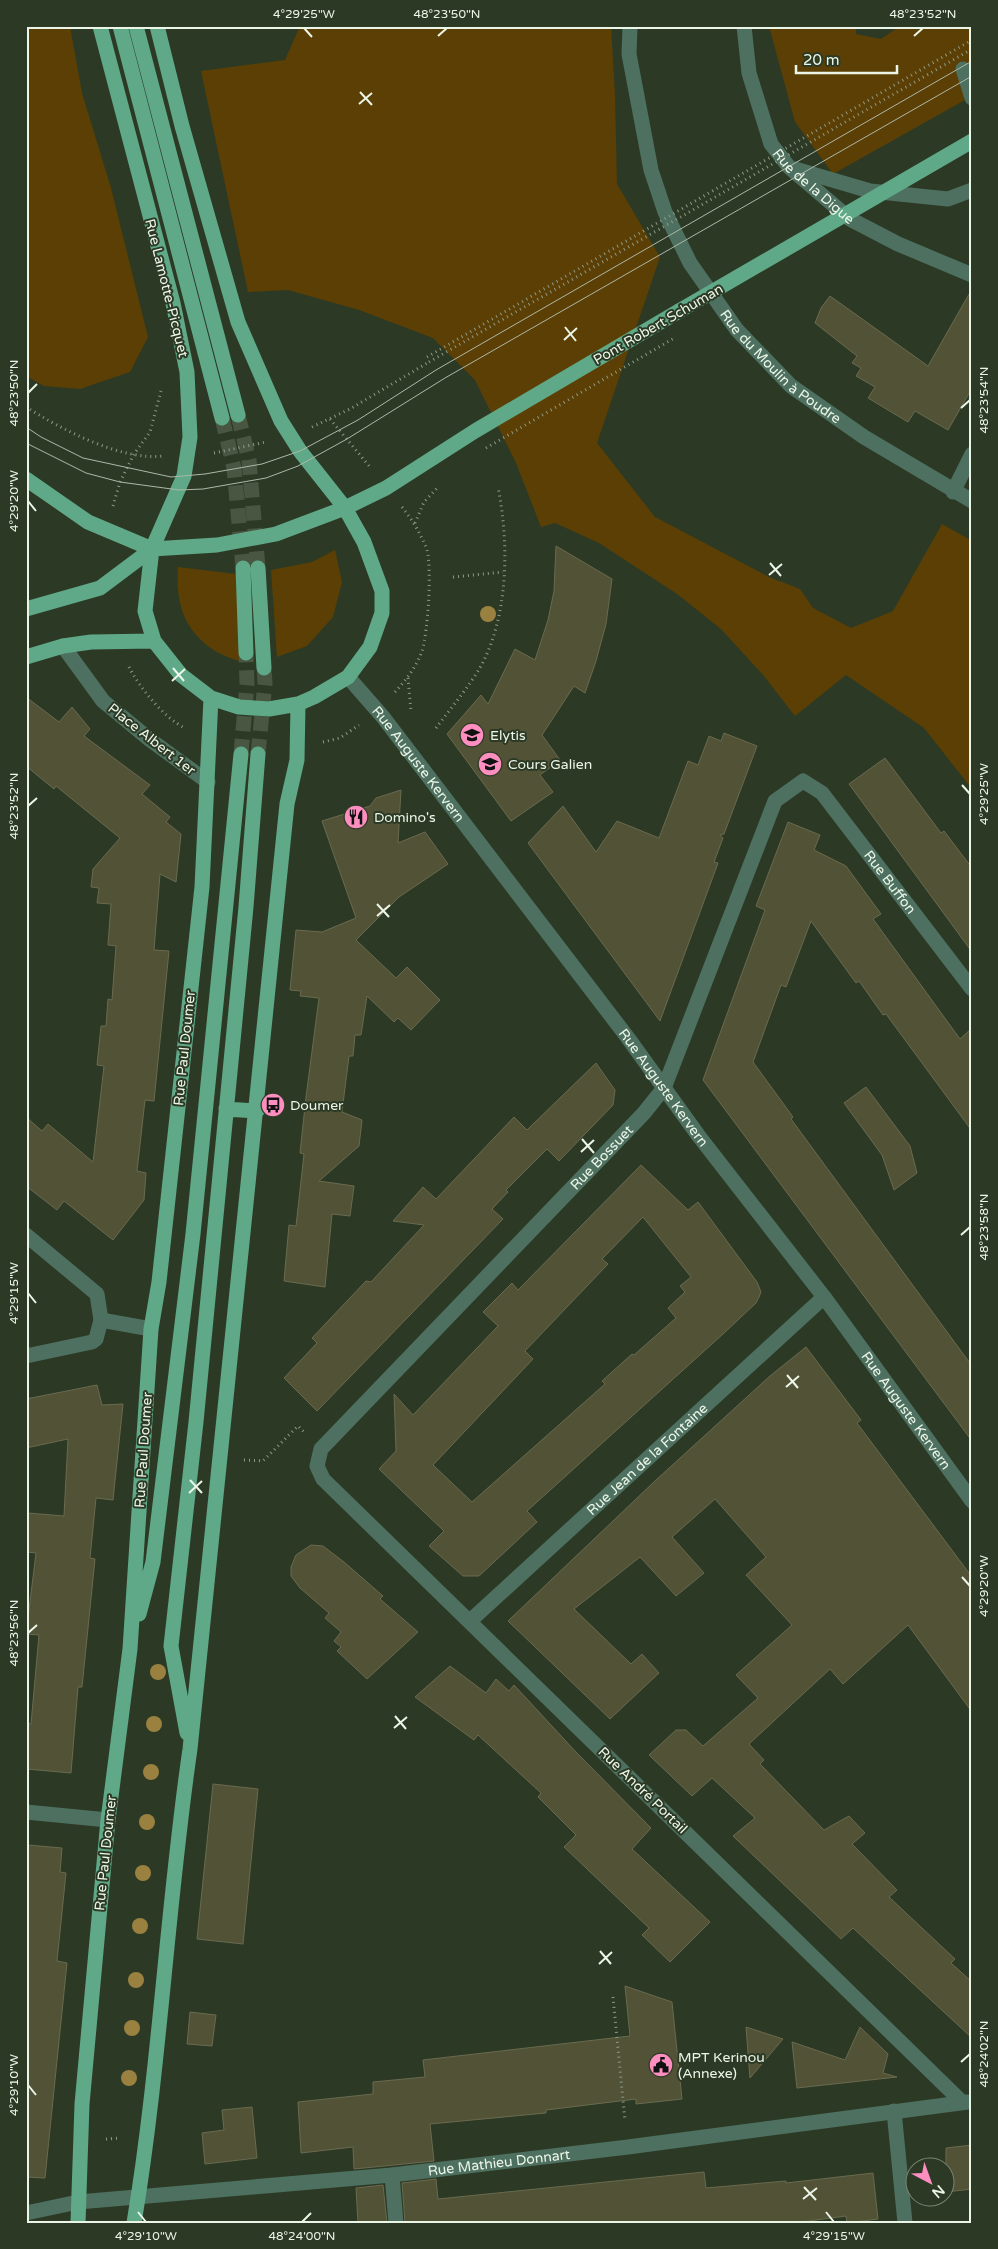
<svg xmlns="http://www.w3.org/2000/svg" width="998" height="2249" font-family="'Varela Round',sans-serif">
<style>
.green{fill:#5b3f04}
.building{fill:#525237;stroke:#6a6a4e;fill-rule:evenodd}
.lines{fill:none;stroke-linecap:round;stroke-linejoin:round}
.major-tunnel{stroke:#495642;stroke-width:15;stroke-dasharray:15 8;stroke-linecap:butt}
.path{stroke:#8e9a88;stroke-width:3;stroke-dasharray:1 4;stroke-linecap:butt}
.minor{stroke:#4e7060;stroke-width:15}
.major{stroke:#5fa989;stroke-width:15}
.tram{stroke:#adb8a8;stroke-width:1}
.path-bridge{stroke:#8e9a88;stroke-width:3;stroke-dasharray:1 4;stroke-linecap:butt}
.major-bridge{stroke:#5fa989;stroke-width:15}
.tree{fill:#9a8140}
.ticks{fill:none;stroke:#ecf6e8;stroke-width:2}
.labels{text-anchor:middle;stroke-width:4;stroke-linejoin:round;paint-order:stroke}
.street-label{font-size:14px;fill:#ecf6e8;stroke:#2c3a25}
.poi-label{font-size:14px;fill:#ecf6e8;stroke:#2c3a25;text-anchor:start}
.neatline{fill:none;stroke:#ecf6e8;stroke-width:2}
.ticks-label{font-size:12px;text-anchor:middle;fill:#ecf6e8}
</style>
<rect width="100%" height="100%" fill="#2c3a25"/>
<path class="green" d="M26,26H70L82,93L111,188L148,337L130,372L80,389L44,386L26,376Z
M300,26H611L615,95L617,184L660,257L597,443L655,517L769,577L800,589L813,608L851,628L893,611L942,524L972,541V789L924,728L846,675L795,716L764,676L721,629L677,594L599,543L555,523L541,527L516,463L475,380L433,338L359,310L288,290L248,292L201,71L285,60Z
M769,26H856V34L881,39L900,26H972V96L833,174L795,122Z
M335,550L342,582L333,617L307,646L277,657L271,570L312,562Z
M178,567L236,574L241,662C232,658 220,655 212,649C182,627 176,602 178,567Z"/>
<path class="building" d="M972,289V388L948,430L915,411L908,422L868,398L875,387L856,376L861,368L852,363L857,356L815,323L821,308L830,296L928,366Z
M556,546L612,579L606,624L596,661L585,693L574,686L542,735L560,760L540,775L553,792L511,821L447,734L481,695L488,704L515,649L535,660L548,620L554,591Z
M26,697L59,722L72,707L90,729L84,736L150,785L142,794L170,817L166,822L181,834L176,882L160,874L154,950L169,951L154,1101L145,1100L137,1171L146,1173L144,1200L113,1240L64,1201L57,1210L26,1186V1117L42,1131L48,1124L93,1162L104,1066L97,1065L101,1026H106L108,999L112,1000L116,946L108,945L111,904L97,903L99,888L91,887L93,869L120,838L56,786L54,789L26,766Z
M724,733L757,746L724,834L720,835L723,838L714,862L718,863L660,1021L528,843L563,806L596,852L617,821L659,838L688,761L698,765L709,736L721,741Z
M885,758L941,833L944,831L972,868V952L849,784Z
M401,790L398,843L425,832L448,864L399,897L356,940L396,978L407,967L440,1000L411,1030L398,1018L394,1022L367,996L361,1035H355L353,1056H349L342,1112L362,1120L359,1146L319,1181L354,1186L350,1216L332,1214L325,1287L284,1281L289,1225L296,1226L304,1154L300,1153L306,1097L319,998L300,996L301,991L290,990L296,930L322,932L356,918L322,821L370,806L376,798Z
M788,822L820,835L814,850L846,866L881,914L873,919L960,1039L972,1028V1131L886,1014L883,1015L859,981L856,983L811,921L786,987L781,985L753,1062L793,1117L791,1119L972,1366V1441L703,1080L765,910L756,906Z
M596,1063L615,1090L613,1105L559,1161L547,1149L506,1190L508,1192L492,1209L503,1219L317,1411L284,1378L317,1343L312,1338L366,1281L371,1282L424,1225L393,1221L423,1187L436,1199L514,1117L527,1130Z
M866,1087L910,1146L917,1173L894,1190L882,1155L844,1103Z
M641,1165L688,1210L698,1202L757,1282L761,1292L759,1297L756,1303L723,1334L527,1511L537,1522L479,1576H463L429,1546L444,1531L379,1469L396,1451L394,1394L413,1415L498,1326L483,1312L512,1283L518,1290ZM643,1217L691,1277L680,1286L685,1292L668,1308L676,1318L634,1355L632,1354L602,1381L605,1384L472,1502L433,1465L533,1359L525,1351L608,1264L602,1259Z
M806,1347L861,1420L857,1423L972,1577V1712L908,1625L843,1684L830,1669L749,1744L764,1760L760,1764L824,1830L849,1816L865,1833L852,1844L897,1890L889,1897L955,1959L951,1963L972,1982V2038L853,1928L841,1939L733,1836L755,1818L712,1778L692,1796L649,1755L676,1730H686L703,1746L758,1698L736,1675L792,1625L746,1575L766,1557L715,1499L672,1537L704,1573L676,1596L640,1557L574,1609L631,1664L642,1654L659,1673L610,1719L508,1621L656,1480L770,1376Z
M97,1385L102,1405L123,1404L113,1500L96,1498L90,1558L95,1559L82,1687H78L71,1773L26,1769V1723L31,1724L39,1635L26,1634L36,1553L26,1552L28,1513L64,1516L68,1439L26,1448V1399Z
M311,1545L323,1546L344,1562L383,1596L380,1599L418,1632L367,1679L337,1651L341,1647L334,1641L341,1632L325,1618L329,1613L300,1588L291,1576V1567L296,1555Z
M450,1666L486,1693L496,1679L509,1691L514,1685L575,1751L651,1828L632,1849L710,1922L670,1962L642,1935L649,1928L564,1847L576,1835L538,1797L541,1793L478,1735L474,1740L415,1697Z
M213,1784L258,1789L243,1944L197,1939Z
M28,1845L62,1848L60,1872L66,1873L57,1961L67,1963L45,2178L26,2177Z
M625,1986L672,2002L682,2099L636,2104V2099L546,2110V2113L430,2124L434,2161L354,2169L353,2147L301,2153L298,2102L373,2094V2082L425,2077L423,2060L630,2036Z
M190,2012L216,2015L212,2046L187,2044Z
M746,2027L783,2039L750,2078Z
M860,2027L888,2054L883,2073L897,2077L797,2088L792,2042L845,2060Z
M252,2107L257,2158L205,2164L202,2133L224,2130L222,2110Z
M972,2145V2189L946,2192V2148Z
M704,2172L706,2188L786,2181V2183L873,2173L878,2219L847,2223L846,2216L794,2223H405L402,2183L436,2179L438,2199Z
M383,2185L387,2223H358L356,2188Z"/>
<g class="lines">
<path class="major-tunnel" d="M238,415L249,460L258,568
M222,418L234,468L243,568
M241,754L247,684L246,653
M258,754L265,683L264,668"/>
<path class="path" d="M26,407C61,429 121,461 163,456
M330,419L370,467
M312,427L350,409L429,362
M214,453L266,442
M113,506L120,482L134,454L150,432L161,391
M415,523L424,502L439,486
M453,577L503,572
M129,667C139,687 165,719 185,728
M408,678L411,711
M395,692C406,680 417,666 422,651C428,632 432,569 427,550C421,534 413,521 402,507
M436,728C451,708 468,688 481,666C509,614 509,543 498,487
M323,742L340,738L359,725
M244,1460L263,1461L298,1426L304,1432
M613,1997L625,2121
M106,2139L121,2138"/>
<g class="minor">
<path id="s1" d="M630,26L629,54L651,170L665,212L690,263L737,330L791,386L864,437L972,501"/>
<path id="s2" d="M744,26L749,73L771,144L789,167L850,219L898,244L972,275"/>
<path d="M963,69L972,98"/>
<path d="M795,169L870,191L948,199L972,190"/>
<path d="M953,492L972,454"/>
<path d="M63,646L103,701L149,739L208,782"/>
<path id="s3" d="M348,677L383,717L628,1038L698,1135L824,1297L972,1501"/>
<path d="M26,1235L97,1294L101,1320L96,1339L92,1342L26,1356"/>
<path d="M101,1320L151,1329"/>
<path id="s4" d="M470,1621L824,1297"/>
<path d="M26,1812L108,1820"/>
<path id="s5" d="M962,2102L323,1479L317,1466L321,1449L644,1113L664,1088L775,801L803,781L822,793L972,989"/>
<path d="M894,2111L905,2223"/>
<path d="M392,2175L396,2223"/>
<path id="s6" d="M26,2213L78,2202L392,2175L628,2147L968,2102"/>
</g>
<path class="major" d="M100,26L173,303L187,372L190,437L184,476L152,549L145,611L154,641L181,675L211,698L239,707L269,709L298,704L314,697L348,677L370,647L382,613V591L364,542L345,508L300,451L281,421L238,322L182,126L157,26
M120,26L222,418
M136,26L238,415
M26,479L88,522L152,549L217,545L276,534L345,508L386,488L475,431L679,311
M243,568L246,653
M258,568L264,668
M26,609L100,588L152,549
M26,657L63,646L91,642L154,641
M226,1109L257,1111
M139,1614L153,1562L193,1234L241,754
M187,1733L171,1646L196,1422L246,907L258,754
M78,2223L82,2104L108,1820L130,1649L151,1329L159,1282L202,887L211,698
M134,2223C160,2066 167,1906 190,1749L287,804L297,760L298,704"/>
<path class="tram" d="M26,427L41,437L83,458L171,477L205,474L262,464L300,451L358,420L436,370L972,61
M26,443L86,473L120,482L179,490L203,489L266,478L298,466L347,439L445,378L972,76"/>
<path class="path-bridge" d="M427,357L972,40
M429,362L972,49
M486,448L676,337"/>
<path class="major-bridge" d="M679,311L972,141"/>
</g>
<g class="tree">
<circle cx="488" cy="614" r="8"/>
<circle cx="158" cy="1672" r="8"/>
<circle cx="154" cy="1724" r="8"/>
<circle cx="151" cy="1772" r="8"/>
<circle cx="147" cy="1822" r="8"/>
<circle cx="143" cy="1873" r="8"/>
<circle cx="140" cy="1926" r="8"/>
<circle cx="136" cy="1980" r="8"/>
<circle cx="132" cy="2028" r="8"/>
<circle cx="129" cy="2078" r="8"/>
</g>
<path class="ticks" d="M304,28L312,37M438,36L447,28M914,36L923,28M360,92L372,105M359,104L372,93M565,327L576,341M564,340L577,328M28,393L37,384M961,408L970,400M28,501L36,511M770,563L781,576M769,575L782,564M173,668L184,681M172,681L185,669M962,785L970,794M28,806L37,798M377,904L389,917M377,916L390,905M582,1139L594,1153M581,1152L594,1140M961,1235L970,1227M28,1293L36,1303M787,1375L798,1388M786,1387L799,1376M190,1480L202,1493M189,1493L202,1481M962,1577L970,1586M28,1633L37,1625M395,1716L406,1729M394,1728L407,1717M600,1951L611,1964M599,1964L612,1952M961,2062L970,2054M28,2085L36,2095M804,2187L816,2200M803,2199L817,2188M138,2212L146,2222M826,2212L834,2222M302,2222L311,2213"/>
<defs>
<g id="university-disc" transform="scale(1.25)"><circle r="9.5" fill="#fd8ebf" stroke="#2c3a25"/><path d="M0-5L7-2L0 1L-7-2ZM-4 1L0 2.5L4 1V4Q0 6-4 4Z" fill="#111"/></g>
<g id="restaurant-disc" transform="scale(1.25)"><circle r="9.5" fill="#fd8ebf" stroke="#2c3a25"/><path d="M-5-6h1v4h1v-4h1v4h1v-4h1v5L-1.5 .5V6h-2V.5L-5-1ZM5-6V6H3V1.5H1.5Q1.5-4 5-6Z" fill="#111"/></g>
<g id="bus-disc" transform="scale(1.25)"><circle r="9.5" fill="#fd8ebf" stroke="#2c3a25"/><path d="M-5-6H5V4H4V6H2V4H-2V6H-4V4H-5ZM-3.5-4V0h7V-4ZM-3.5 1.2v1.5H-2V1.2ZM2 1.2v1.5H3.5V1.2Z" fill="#111"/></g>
<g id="civic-disc" transform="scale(1.25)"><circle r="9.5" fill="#fd8ebf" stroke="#2c3a25"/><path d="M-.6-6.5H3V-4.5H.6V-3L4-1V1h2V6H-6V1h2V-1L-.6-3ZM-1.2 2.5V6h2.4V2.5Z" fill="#111"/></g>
</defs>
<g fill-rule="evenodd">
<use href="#university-disc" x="472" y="735"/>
<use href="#university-disc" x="490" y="764"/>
<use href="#restaurant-disc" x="356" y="817"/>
<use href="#bus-disc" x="273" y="1105"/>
<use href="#civic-disc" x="661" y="2065"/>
</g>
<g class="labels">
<g class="street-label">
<text dy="5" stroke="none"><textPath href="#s2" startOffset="182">Rue de la Digue</textPath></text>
<text transform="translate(167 288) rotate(76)" y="5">Rue Lamotte-Picquet</text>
<text transform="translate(658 324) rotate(-30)" y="5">Pont Robert Schuman</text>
<text dy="5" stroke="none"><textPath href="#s1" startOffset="386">Rue du Moulin à Poudre</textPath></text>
<text transform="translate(152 739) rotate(38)" y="5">Place Albert 1er</text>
<text dy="5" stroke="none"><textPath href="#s3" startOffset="112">Rue Auguste Kervern</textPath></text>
<text dy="5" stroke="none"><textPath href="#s5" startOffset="1899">Rue Buffon</textPath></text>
<text transform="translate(184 1048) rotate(-84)" y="5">Rue Paul Doumer</text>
<text dy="5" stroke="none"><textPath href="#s3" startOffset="518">Rue Auguste Kervern</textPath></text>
<text dy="5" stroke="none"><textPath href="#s5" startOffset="1329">Rue Bossuet</textPath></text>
<text dy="5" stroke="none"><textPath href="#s3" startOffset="922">Rue Auguste Kervern</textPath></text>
<text transform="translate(143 1450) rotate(-86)" y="5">Rue Paul Doumer</text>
<text dy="5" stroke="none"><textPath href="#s4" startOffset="240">Rue Jean de la Fontaine</textPath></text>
<text transform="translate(643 1790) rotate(44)" y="5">Rue André Portail</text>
<text transform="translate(105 1853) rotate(-84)" y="5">Rue Paul Doumer</text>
<text dy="5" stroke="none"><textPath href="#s6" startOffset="476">Rue Mathieu Donnart</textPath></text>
</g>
<g class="poi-label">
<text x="490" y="740">Elytis</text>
<text x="508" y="769">Cours Galien</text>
<text x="374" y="822">Domino's</text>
<text x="290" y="1110">Doumer</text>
<text x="678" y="2062">MPT Kerinou<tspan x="678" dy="16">(Annexe)</tspan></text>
</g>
</g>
<rect width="998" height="2249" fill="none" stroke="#2c3a25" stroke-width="55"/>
<g transform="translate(930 2182) rotate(139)"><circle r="24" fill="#2c3a25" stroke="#798573"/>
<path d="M0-4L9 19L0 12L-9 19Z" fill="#fd8ebf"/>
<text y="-8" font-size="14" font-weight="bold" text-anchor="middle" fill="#ecf6e8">N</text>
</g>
<path d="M796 65v8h101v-8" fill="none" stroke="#ecf6e8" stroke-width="2.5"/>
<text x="803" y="65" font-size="15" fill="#ecf6e8" stroke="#2c3a25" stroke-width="4" paint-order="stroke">20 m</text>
<rect x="28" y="28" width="942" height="2194" class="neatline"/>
<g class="ticks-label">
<text x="304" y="18">4°29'25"W</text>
<text x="447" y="18">48°23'50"N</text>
<text x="923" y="18">48°23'52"N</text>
<text transform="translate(14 393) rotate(-90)" y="4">48°23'50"N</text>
<text transform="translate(984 400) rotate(-90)" y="4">48°23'54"N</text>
<text transform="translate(14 501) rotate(-90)" y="4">4°29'20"W</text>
<text transform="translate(984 794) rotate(-90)" y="4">4°29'25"W</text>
<text transform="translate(14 806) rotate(-90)" y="4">48°23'52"N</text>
<text transform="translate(984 1227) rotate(-90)" y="4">48°23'58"N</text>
<text transform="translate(14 1293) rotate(-90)" y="4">4°29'15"W</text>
<text transform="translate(984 1586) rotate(-90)" y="4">4°29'20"W</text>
<text transform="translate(14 1633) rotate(-90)" y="4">48°23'56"N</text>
<text transform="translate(984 2054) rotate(-90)" y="4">48°24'02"N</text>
<text transform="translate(14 2085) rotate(-90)" y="4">4°29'10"W</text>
<text x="146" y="2240">4°29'10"W</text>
<text x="302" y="2240">48°24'00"N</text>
<text x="834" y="2240">4°29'15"W</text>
</g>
</svg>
